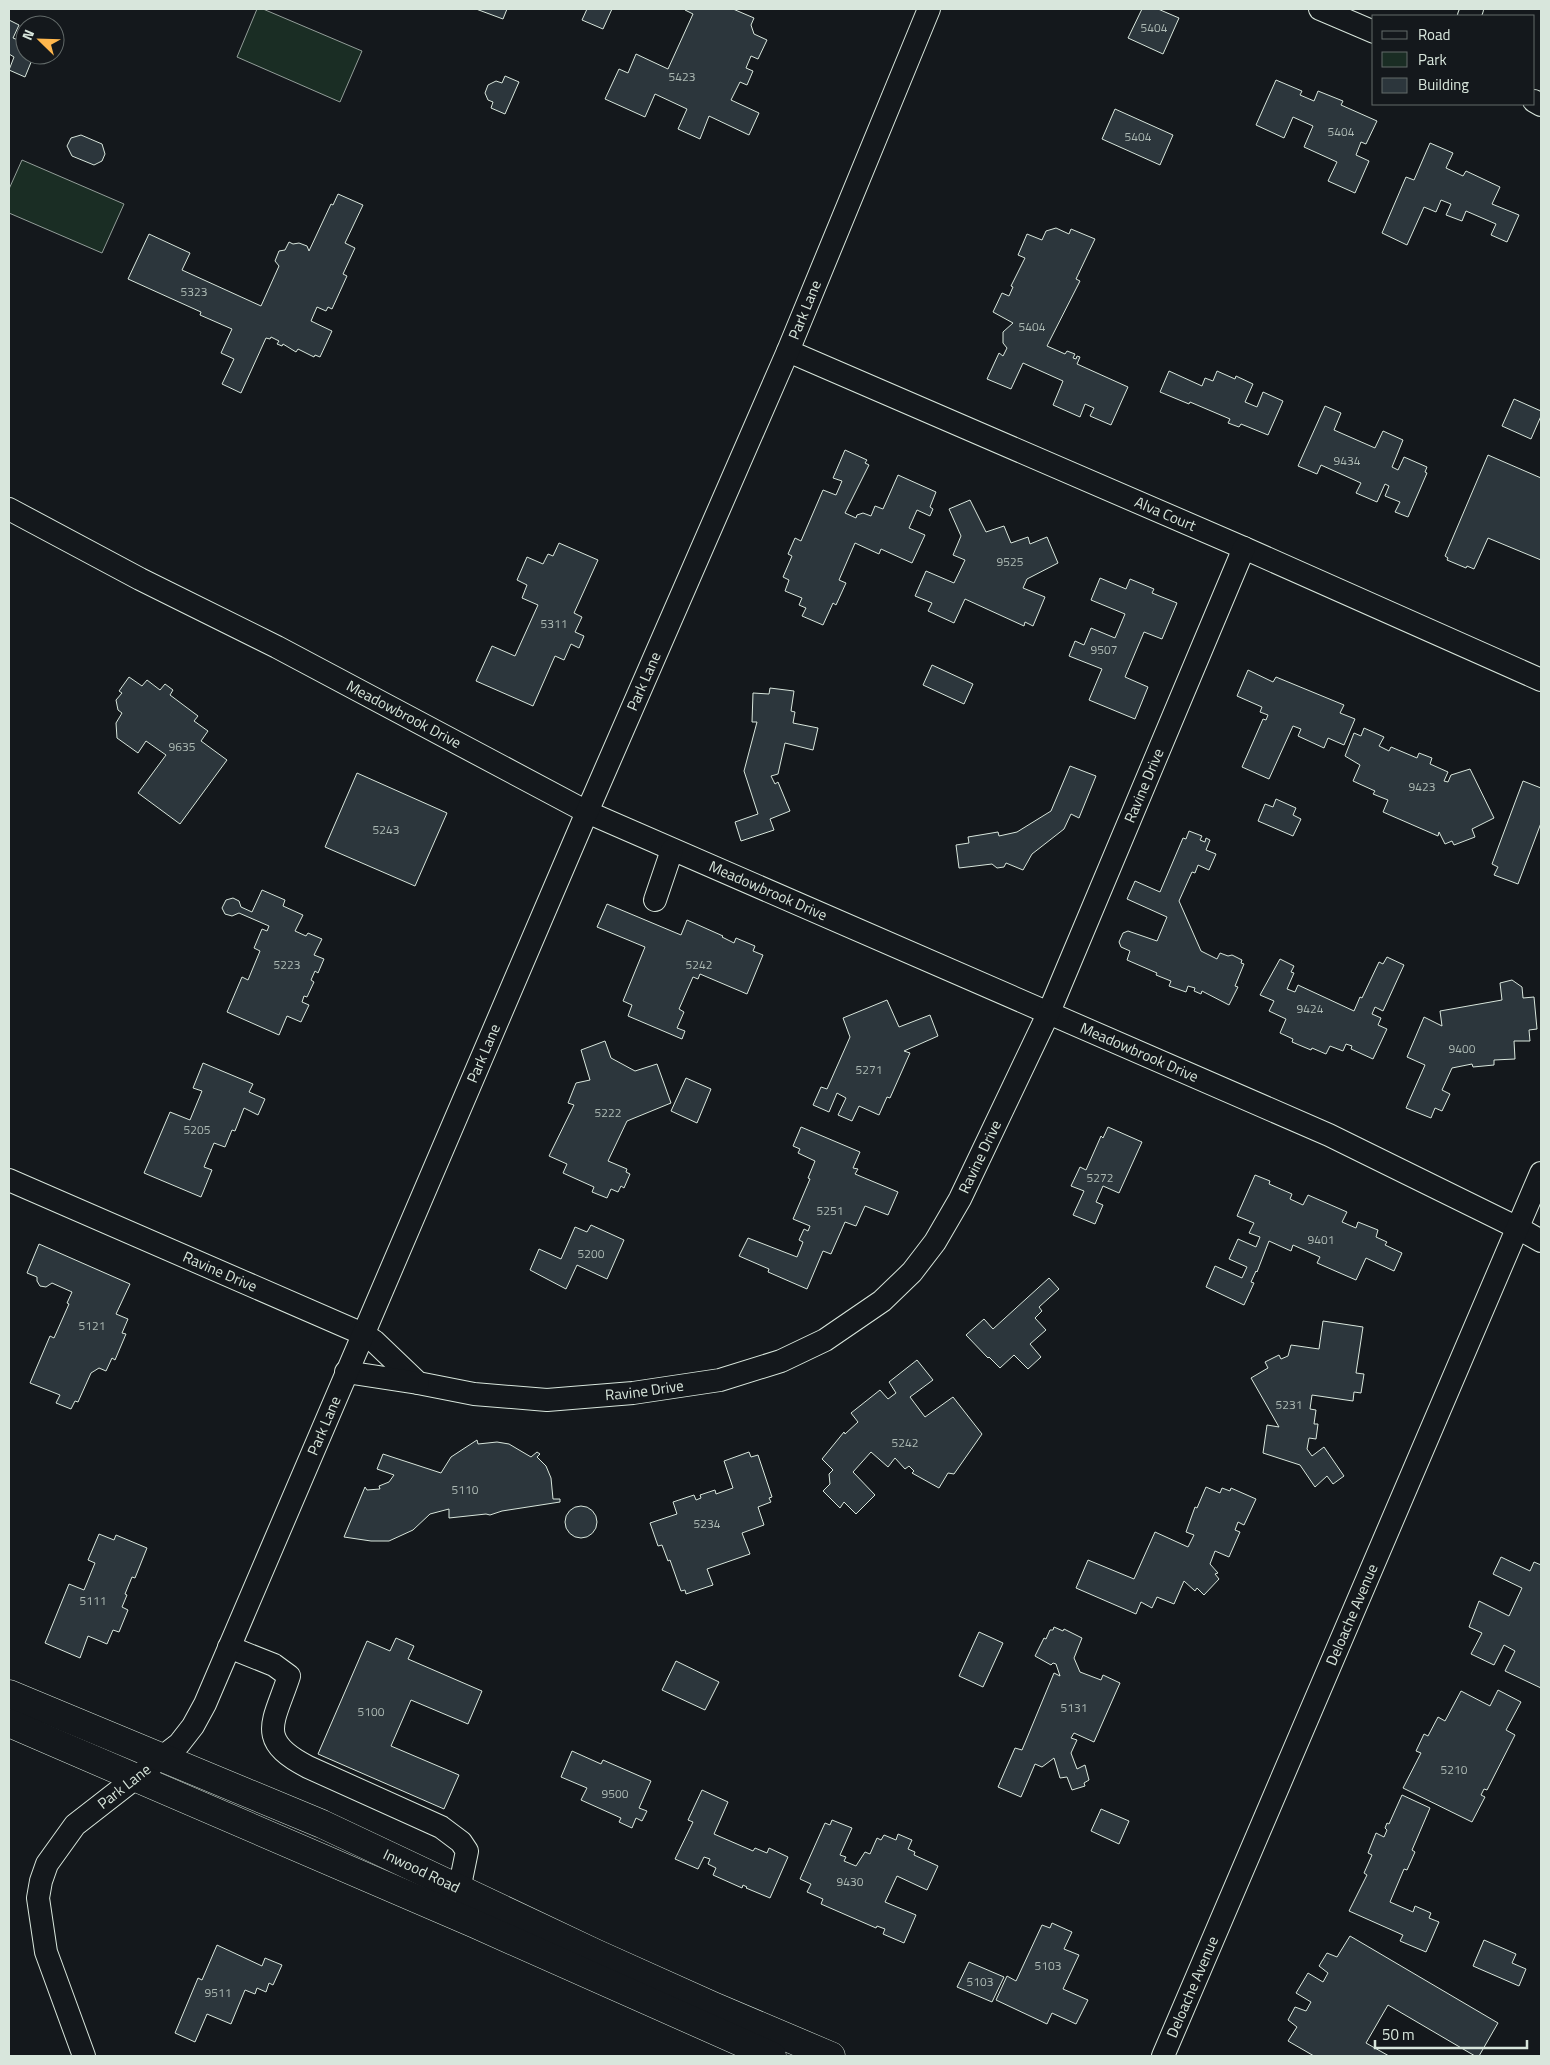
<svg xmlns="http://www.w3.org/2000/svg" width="1550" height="2065" font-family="'Titillium Web',sans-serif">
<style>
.green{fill:#1a2d24;stroke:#939e99}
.building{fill:#2c363c;stroke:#d8e6dc}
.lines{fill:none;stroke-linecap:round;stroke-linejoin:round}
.minor-casing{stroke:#d8e6dc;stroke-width:24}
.major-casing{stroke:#d8e6dc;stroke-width:29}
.minor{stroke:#14181c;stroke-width:22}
.major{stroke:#14181c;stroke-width:28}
.labels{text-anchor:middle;stroke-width:4;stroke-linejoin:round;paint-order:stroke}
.number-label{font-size:12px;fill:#adbab4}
.street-label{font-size:15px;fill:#d8e6dc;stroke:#14181c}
</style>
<rect width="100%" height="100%" fill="#14181c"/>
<path class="green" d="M257,9H263L362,51L340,102L237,57Z
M22,160L124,204L102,253L9,213V189Z"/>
<path class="building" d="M476,9H507L503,19Z
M587,9H612L603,29L582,20Z
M686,9H733L754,18L751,25L754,34L767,40L758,59L751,56L746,68L753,71L747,85L740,82L731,100L759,113L749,135L709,116L700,139L678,129L687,109L655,94L645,117L605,99L619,69L628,73L636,54L668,69L693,14L685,10Z
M1142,9H1158L1179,18L1163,54L1128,38Z
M9,20L19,25L13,38L25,43V55H34L25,77L9,70L14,57L9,54Z
M505,76L519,82L505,114L491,108L493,102L488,100L485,93L488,85L496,81L502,83Z
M1276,80L1302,91L1300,95L1314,101L1318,91L1343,101L1341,105L1377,121L1366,144L1361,142L1356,155L1369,161L1355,193L1328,181L1337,162L1304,147L1313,126L1293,117L1284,138L1256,125Z
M1115,109L1173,135L1160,165L1102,139Z
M81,135L102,144L105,154L102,161L94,165L72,156L67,146L71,138Z
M1430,143L1453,153L1446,168L1463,176L1466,171L1500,187L1492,204L1519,215L1507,242L1491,235L1496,224L1466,211L1462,221L1446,215L1451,204L1441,200L1436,212L1424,207L1407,245L1382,233L1406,177L1414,180Z
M338,194L363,205L345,243L355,248L343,274L347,276L332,309L328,307L326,311L317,307L311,321L332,331L320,357L315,355L314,357L298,349L296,352L283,344L282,346L277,344L279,341L271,337L270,339L266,338L241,393L222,384L234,359L221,353L232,329L200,315L201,312L128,279L149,234L190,253L182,270L261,306L279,266L275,261L279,251L285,250L289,242L293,244L299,243L307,246L309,251L331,204L333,205Z
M1056,228L1069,234L1071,229L1095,239L1076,279L1080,281L1047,346L1065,354L1067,351L1075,354L1073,358L1076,359L1077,356L1080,357L1077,364L1128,387L1111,425L1090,416L1094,408L1085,404L1080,417L1053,405L1063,381L1023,363L1011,389L987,379L999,353L1003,356L1007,348L1003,343V332L1013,323L993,312L1002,293L1009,296L1013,287L1011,286L1025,258L1018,255L1027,234L1042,240L1046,231Z
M1169,371L1202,386L1205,378L1213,381L1217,371L1235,379L1236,376L1253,384L1245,402L1257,407L1263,392L1283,401L1268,435L1241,424L1239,427L1228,423L1230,419L1190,402L1189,404L1160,392Z
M1514,399L1541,411V416L1531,439L1502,426Z
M1325,406L1341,413L1334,430L1375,448L1383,431L1403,440L1392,467L1398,470L1404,457L1427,467L1425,472L1427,473L1408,517L1395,512L1400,502L1385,496L1389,486L1385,484L1377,502L1356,493L1361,483L1321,465L1317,474L1298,466Z
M845,450L867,460L865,463L869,465L845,513L856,518L857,515L863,513L871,516L875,506L883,509L898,475L936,492L930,507L933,509L930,516L917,510L909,528L925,535L912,563L881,549L879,554L855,543L839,580L846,583L836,605L833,603L823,625L802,616L806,608L799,605L802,598L785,591L789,580L783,577L792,556L788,554L795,538L801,541L823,490L836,495L842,481L833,478Z
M1488,455L1541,478V560L1488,538L1474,569L1467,566L1466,568L1447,560L1448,558L1445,556Z
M970,500L986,532L1004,526L1011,543L1028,537L1030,544L1047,537L1058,563L1027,579L1023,588L1045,597L1033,626L1025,622L1024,626L965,599L954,623L928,611L932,603L915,596L926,571L954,583L965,560L953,555L961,536L949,509Z
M559,543L598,560L574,613L582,617L575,632L584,636L579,648L571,644L564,660L555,656L533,706L476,681L492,646L515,656L538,605L522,598L527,585L517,580L527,557L543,564L548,554L553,556Z
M1100,578L1126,589L1130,579L1154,589L1152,593L1177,603L1162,639L1144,632L1125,677L1148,687L1135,719L1089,700L1102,669L1069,656L1075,641L1084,645L1091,628L1115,638L1125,614L1091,600Z
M932,665L973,684L964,704L923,685Z
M1248,670L1273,682L1276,677L1344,705L1340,713L1355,719L1344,745L1328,738L1324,748L1298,736L1301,729L1293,726L1269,779L1242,767L1263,719L1266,720L1268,715L1260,712L1262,707L1237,696Z
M129,677L142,686L147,680L160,690L165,684L173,690L170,695L198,716L194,721L208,731L201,741L227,760L180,824L138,793L166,755L146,741L138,753L117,738L116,723L122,713L118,710L116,700L122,693L119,691Z
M770,688L794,691L791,711L795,712L793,723L818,728L813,750L785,743L778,774L771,776L775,784L778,782L790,811L770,819L774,830L741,841L735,822L758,814L744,771L757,722H752L753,693L769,694Z
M1364,728L1384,737L1379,746L1389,751L1391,747L1417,758L1419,753L1432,758L1430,764L1448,772L1444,781L1448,782L1451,775L1470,769L1494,818L1472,829L1475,837L1454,845L1452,841L1445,844L1439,832L1438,836L1383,812L1388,800L1373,794L1375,791L1353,781L1360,765L1345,756L1354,733L1361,736Z
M1070,766L1096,776L1079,818L1071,814L1064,829L1032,854L1023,870L1006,863L1004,867L997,868L992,864L959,868L956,845L969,843L968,837L998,832L999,836L1017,832L1051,811Z
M357,773L447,813L415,886L325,847Z
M1523,781L1541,788V823L1518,884L1494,875L1498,867L1492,864Z
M1276,799L1296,808L1293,815L1301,819L1293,836L1258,821L1265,804L1273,807Z
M1189,831L1202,836L1200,840L1205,842L1206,838L1210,840L1206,850L1216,854L1209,870L1198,865L1195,873L1192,872L1179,901L1201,951L1217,959L1220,953L1228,956L1232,955L1242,960L1241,963L1244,964L1235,986L1238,987L1229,1005L1202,991L1201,994L1194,991L1195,988L1188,986L1186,992L1169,986L1171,981L1156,975L1157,973L1127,960L1130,951L1121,947L1119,942L1123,933L1128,931L1157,941L1167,917L1127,899L1135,881L1160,892L1183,838L1186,839Z
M262,890L285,900L283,906L303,915L295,931L306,936L308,933L322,939L314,955L324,959L318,973L315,971L311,980L314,982L307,997L304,996L302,1002L309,1005L301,1022L287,1016L279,1035L227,1012L242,977L248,980L260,951L254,948L262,929L267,931L269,926L239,913L232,916L225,914L222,908L226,900L233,898L239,901L241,907L252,912Z
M607,904L681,935L687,920L723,936L722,937L734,943L736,938L755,946L753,951L763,955L747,994L700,974L698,979L693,977L679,1009L684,1012L677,1028L685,1031L682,1039L628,1016L632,1005L623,1001L645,947L597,927Z
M1387,957L1404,965L1383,1011L1375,1007L1372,1014L1381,1018L1378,1025L1387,1029L1373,1059L1351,1049L1352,1046L1346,1044L1343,1051L1330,1046L1326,1054L1312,1048L1311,1050L1292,1042L1293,1039L1280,1033L1286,1019L1269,1011L1274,1001L1260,995L1280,959L1294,966L1291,972L1294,973L1287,989L1295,992L1298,985L1354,1011L1360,997L1362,998L1379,962L1383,964Z
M1512,980L1522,987L1523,998L1534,997L1537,1029L1529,1030L1530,1041H1514L1515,1059L1494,1060V1065L1473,1067L1472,1064L1452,1068L1442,1090L1450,1094L1442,1111L1435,1108L1431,1118L1406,1108L1425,1065L1407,1057L1424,1017L1442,1026L1440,1011L1502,1000L1500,983Z
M887,1000L899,1027L930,1015L938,1036L904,1051L910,1053L890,1098L887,1097L879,1115L859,1106L852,1121L838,1115L846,1098L837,1093L829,1112L813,1105L821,1087L827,1089L850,1037L843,1018Z
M605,1041L611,1058L635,1071L657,1064L671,1103L627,1121L608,1161L627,1169L626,1172L630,1174L624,1188L621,1186L618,1192L611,1189L607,1198L592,1192L594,1187L563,1173L567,1164L549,1156L574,1105L568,1103L576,1083L590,1080L581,1050Z
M203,1063L253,1084L249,1092L265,1099L258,1115L244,1108L235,1131L232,1130L225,1147L214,1143L204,1167L212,1170L201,1197L144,1173L170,1112L190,1120L202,1091L193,1088Z
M686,1078L711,1089L697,1123L671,1111Z
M801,1127L860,1152L853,1168L858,1169L855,1174L898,1192L888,1215L865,1206L856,1226L845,1222L831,1254L823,1251L807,1289L768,1272L769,1269L739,1256L748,1238L797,1257L803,1242L799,1240L804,1229L808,1231L810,1226L793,1219L810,1179L808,1178L815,1161L798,1153L800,1149L793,1146Z
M1108,1127L1142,1142L1119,1193L1103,1186L1096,1202L1103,1205L1095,1224L1073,1215L1084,1191L1071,1186L1080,1167L1086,1170L1101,1136L1103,1138Z
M1255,1175L1270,1181L1269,1184L1292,1194L1290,1199L1303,1205L1308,1195L1347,1212L1342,1222L1356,1228L1358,1222L1378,1230L1376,1237L1387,1242L1385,1245L1402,1253L1394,1271L1366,1258L1356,1280L1317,1263L1320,1257L1293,1245L1291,1251L1269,1241L1257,1272L1256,1271L1251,1282L1254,1283L1244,1305L1206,1287L1215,1266L1242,1278L1247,1267L1229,1259L1238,1239L1256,1247L1260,1237L1249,1233L1254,1223L1237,1216Z
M591,1225L624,1240L607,1279L577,1265L566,1289L530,1270L539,1249L561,1259L575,1227L587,1232Z
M39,1244L130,1284L116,1314L128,1319L122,1333L126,1334L115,1360L112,1358L106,1371L99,1368L91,1373L78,1402L75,1401L71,1409L56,1403L60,1395L30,1383L50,1336L54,1338L69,1304L67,1303L72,1292L52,1283L46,1287L40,1286L37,1281V1277L27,1273Z
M1049,1278L1059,1289L1039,1307L1042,1311L1035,1318L1046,1330L1030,1344L1041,1357L1028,1369L1014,1355L1000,1368L989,1357L988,1358L966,1335L984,1319L993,1329Z
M1323,1321L1363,1327L1356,1373L1364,1374L1361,1393L1354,1392L1353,1401L1312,1395L1310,1409L1316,1410L1314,1424H1318L1316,1439L1309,1438L1307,1449L1312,1456L1324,1447L1344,1476L1333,1484L1327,1476L1315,1487L1300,1465L1263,1453L1267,1425L1279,1427L1251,1378L1268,1368L1265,1362L1279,1355L1281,1359L1288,1356L1291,1345L1319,1349Z
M917,1360L933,1380L910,1397L925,1417L953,1397L982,1434L954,1474L948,1473L939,1488L912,1473L914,1471L909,1466L905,1469L895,1458L888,1467L871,1452L853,1472L875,1495L856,1514L844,1502L840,1508L823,1491L830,1484L829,1474L833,1470L822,1459L844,1432L845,1434L858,1422L851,1413L880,1390L888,1399L896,1393L889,1382Z
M477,1440L478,1444L497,1442L509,1444L531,1457L537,1452L540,1454L537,1457L546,1466L551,1478L553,1499H560V1502L502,1511L490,1515L486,1514L449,1518V1509L430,1514L413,1530L389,1541H371L344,1537L365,1487L367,1490L380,1489L379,1486L389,1482L394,1475L377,1469L383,1454L441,1473L451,1457Z
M749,1452L751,1457L758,1455L772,1497L769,1498L771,1502L758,1507L764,1525L742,1533L750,1554L707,1569L713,1585L686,1594L685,1590L681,1591L670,1560L668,1561L662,1545L658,1546L650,1523L677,1514L673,1502L694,1495L696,1500L701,1498L700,1495L715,1490L716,1494L733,1488L724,1461Z
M1206,1487L1220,1493L1222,1488L1230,1491L1231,1488L1256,1499L1244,1525L1238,1522L1235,1530L1240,1532L1229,1557L1215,1551L1210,1564L1218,1573L1215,1574L1219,1579L1204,1595L1197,1588L1195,1591L1184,1581L1174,1604L1157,1597L1152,1608L1141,1602L1136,1614L1076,1588L1088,1560L1134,1579L1155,1532L1188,1547L1194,1535L1186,1532L1195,1507L1197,1508Z
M565 1522a16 16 0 1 1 32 0a16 16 0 1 1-32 0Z
M99,1534L114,1540L116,1535L147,1548L135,1578L132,1577L125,1594L127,1595L122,1607L128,1610L119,1632L113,1630L107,1644L88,1636L80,1658L45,1643L69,1584L84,1590L95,1563L88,1560Z
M1501,1557L1530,1571L1534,1562L1541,1565V1688L1505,1671L1515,1651L1504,1645L1494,1665L1471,1654L1482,1633L1469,1627L1479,1601L1509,1616L1522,1588L1493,1574Z
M1054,1627L1063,1631L1064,1629L1082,1638L1074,1658L1080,1672L1101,1680L1103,1675L1120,1683L1094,1742L1074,1733L1071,1738L1077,1740L1071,1753L1077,1769L1085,1765L1089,1780L1084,1783L1085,1786L1072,1790L1067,1777L1060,1778L1054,1758L1042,1767L1035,1764L1021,1797L998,1787L1015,1748L1022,1750L1054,1673L1060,1676L1056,1664L1053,1663L1051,1665L1035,1656L1044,1638L1046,1639L1050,1630H1053Z
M979,1632L1003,1643L983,1687L959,1676Z
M396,1638L414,1646L408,1659L482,1691L468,1724L411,1700L391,1746L459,1775L444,1809L318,1754L367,1641L390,1651Z
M676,1661L719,1682L705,1710L662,1690Z
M1498,1690L1521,1702L1506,1730L1515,1735L1487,1790L1484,1789L1481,1795L1485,1797L1472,1822L1403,1788L1421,1753L1416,1751L1424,1734L1428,1736L1438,1717L1445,1721L1461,1691L1490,1706Z
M572,1751L601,1764L603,1760L651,1781L639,1808L647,1811L642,1821L636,1818L632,1828L619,1822L621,1818L581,1800L587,1788L561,1777Z
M702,1790L728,1802L714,1834L753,1851L755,1848L767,1853L769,1848L788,1857L770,1898L746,1888L747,1887L743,1885L742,1888L713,1875L716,1868L708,1864L710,1859L704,1857L698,1869L675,1859L693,1822L688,1820Z
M1402,1795L1430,1808L1412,1850L1415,1852L1407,1870L1404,1869L1390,1902L1413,1912L1415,1906L1431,1913L1429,1918L1439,1922L1426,1952L1400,1941L1403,1935L1349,1911L1367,1875L1364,1873L1372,1855L1368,1853L1376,1833L1384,1837L1387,1830L1385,1828L1387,1823L1389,1824Z
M1101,1809L1129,1821L1119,1844L1091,1831Z
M832,1820L852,1828L840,1855L846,1857L844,1861L856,1866L865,1852L870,1854L877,1838L881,1840L884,1835L896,1840L898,1834L912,1840L908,1849L915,1852L914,1855L938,1866L927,1890L897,1876L885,1902L916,1915L904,1943L883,1934L885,1929L877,1926L876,1928L821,1904L823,1899L807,1892L811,1884L800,1879L825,1823L830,1825Z
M1052,1923L1072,1932L1064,1949L1079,1955L1063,1989L1088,2000L1076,2024L1052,2013L1047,2024L996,2000L1007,1976L1016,1981L1042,1925L1050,1928Z
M1350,1936L1498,2023L1479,2056H1475L1388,2005L1366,2043L1389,2056H1314L1288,2041L1297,2027L1288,2020L1295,2007L1306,2011L1311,2002L1296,1993L1308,1973L1323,1982L1328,1973L1319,1966L1327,1953L1337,1957Z
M1484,1940L1516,1954L1512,1963L1526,1969L1519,1986L1473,1966Z
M217,1945L262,1966L265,1958L282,1965L273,1985L269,1983L266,1992L257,1988L255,1994L245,1990L231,2024L207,2014L195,2042L175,2033L198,1978L202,1980Z
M969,1962L1004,1977L992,2002L957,1987Z"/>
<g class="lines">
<g class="minor-casing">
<g id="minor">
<path d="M1320,9L1374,32"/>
<path d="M1469,16L1472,9"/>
<path d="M1534,101L1541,105"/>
<path id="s1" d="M788,351L1244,548L1541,680"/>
<path id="s2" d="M9,509L140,579L277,647L587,812L1329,1135L1518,1228L1541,1241"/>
<path d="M655,900L672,850"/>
<path id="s3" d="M9,1180L363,1334L374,1341L418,1383L474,1394L547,1400L633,1393L720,1380L781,1361L825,1340L882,1301L912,1272L935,1242L960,1199L1049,1012L1244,548"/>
<path d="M346,1372L418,1383"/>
<path d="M229,1647L274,1665L289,1676C274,1722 255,1740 308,1767L441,1827L461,1842L467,1851L459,1890"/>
<path id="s4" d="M84,2056L46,1952L38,1898L41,1881L47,1864L75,1825L179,1744L193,1726L205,1704L587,812L788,351L929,9"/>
<path id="s5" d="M1163,2056L1541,1173"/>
</g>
</g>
<g class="major-casing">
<g id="major">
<path id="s6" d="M9,1694L322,1824L595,1953L713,2006L831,2056"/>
<path d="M9,1723L475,1924L772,2056"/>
</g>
</g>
<use href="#minor" class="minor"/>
<use href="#major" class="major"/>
</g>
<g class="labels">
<g class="number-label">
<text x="1154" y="32">5404</text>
<text x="682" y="81">5423</text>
<text x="1341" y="136">5404</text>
<text x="1138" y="141">5404</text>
<text x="194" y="296">5323</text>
<text x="1032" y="331">5404</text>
<text x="1347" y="465">9434</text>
<text x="1010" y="566">9525</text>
<text x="554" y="628">5311</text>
<text x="1104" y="654">9507</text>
<text x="182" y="751">9635</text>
<text x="1422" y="791">9423</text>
<text x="386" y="834">5243</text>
<text x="287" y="969">5223</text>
<text x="699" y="969">5242</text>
<text x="1310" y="1013">9424</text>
<text x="1462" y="1053">9400</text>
<text x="869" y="1074">5271</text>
<text x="608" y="1117">5222</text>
<text x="197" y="1134">5205</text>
<text x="1100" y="1182">5272</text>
<text x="830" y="1215">5251</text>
<text x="1321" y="1244">9401</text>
<text x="591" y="1258">5200</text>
<text x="92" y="1330">5121</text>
<text x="1289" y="1409">5231</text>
<text x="905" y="1447">5242</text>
<text x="465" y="1494">5110</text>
<text x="707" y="1528">5234</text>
<text x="93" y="1605">5111</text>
<text x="1074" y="1712">5131</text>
<text x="371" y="1716">5100</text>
<text x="1454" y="1774">5210</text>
<text x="615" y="1798">9500</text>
<text x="850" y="1886">9430</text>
<text x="1048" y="1970">5103</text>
<text x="980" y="1986">5103</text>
<text x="218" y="1997">9511</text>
</g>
<g class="street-label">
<text dy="5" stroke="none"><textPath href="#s4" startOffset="1946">Park Lane</textPath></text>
<text dy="5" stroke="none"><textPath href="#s1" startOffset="411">Alva Court</textPath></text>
<text dy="5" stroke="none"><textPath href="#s4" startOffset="1541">Park Lane</textPath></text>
<text dy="5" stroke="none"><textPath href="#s2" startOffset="445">Meadowbrook Drive</textPath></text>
<text dy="5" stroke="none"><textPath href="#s3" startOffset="1528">Ravine Drive</textPath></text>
<text dy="5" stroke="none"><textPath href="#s2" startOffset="850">Meadowbrook Drive</textPath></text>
<text dy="5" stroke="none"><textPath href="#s2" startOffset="1255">Meadowbrook Drive</textPath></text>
<text dy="5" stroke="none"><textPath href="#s4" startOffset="1136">Park Lane</textPath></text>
<text dy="5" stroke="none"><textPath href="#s3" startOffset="1122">Ravine Drive</textPath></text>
<text dy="5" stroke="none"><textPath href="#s3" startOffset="230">Ravine Drive</textPath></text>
<text dy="5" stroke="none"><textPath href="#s3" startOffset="688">Ravine Drive</textPath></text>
<text dy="5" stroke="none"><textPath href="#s4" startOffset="731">Park Lane</textPath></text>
<text dy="5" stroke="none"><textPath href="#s5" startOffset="480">Deloache Avenue</textPath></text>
<text dy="5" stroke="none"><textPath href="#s4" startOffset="311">Park Lane</textPath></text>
<text dy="5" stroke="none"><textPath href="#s6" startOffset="449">Inwood Road</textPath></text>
<text dy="5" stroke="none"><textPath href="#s5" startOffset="75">Deloache Avenue</textPath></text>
</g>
</g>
<rect width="1550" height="2065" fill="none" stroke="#d8e6dc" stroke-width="20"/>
<rect x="1372" y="15" width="162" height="90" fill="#14181c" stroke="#626a69"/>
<rect x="1382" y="31" width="25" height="8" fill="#14181c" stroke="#626a69"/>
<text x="1418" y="40" font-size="15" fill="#d8e6dc">Road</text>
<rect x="1382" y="52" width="25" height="15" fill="#1a2d24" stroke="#626a69"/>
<text x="1418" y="65" font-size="15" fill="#d8e6dc">Park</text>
<rect x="1382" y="78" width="25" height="15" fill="#2c363c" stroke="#626a69"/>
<text x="1418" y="90" font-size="15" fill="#d8e6dc">Building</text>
<g transform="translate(40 40) rotate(293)"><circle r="24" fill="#14181c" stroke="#626a69"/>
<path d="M0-4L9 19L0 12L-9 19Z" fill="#ffb74d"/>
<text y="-8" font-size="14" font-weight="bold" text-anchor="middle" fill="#d8e6dc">N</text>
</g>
<path d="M1375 2040v8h152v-8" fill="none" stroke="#d8e6dc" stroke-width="2.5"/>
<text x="1382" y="2040" font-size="15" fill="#d8e6dc" stroke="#14181c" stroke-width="4" paint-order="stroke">50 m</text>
</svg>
